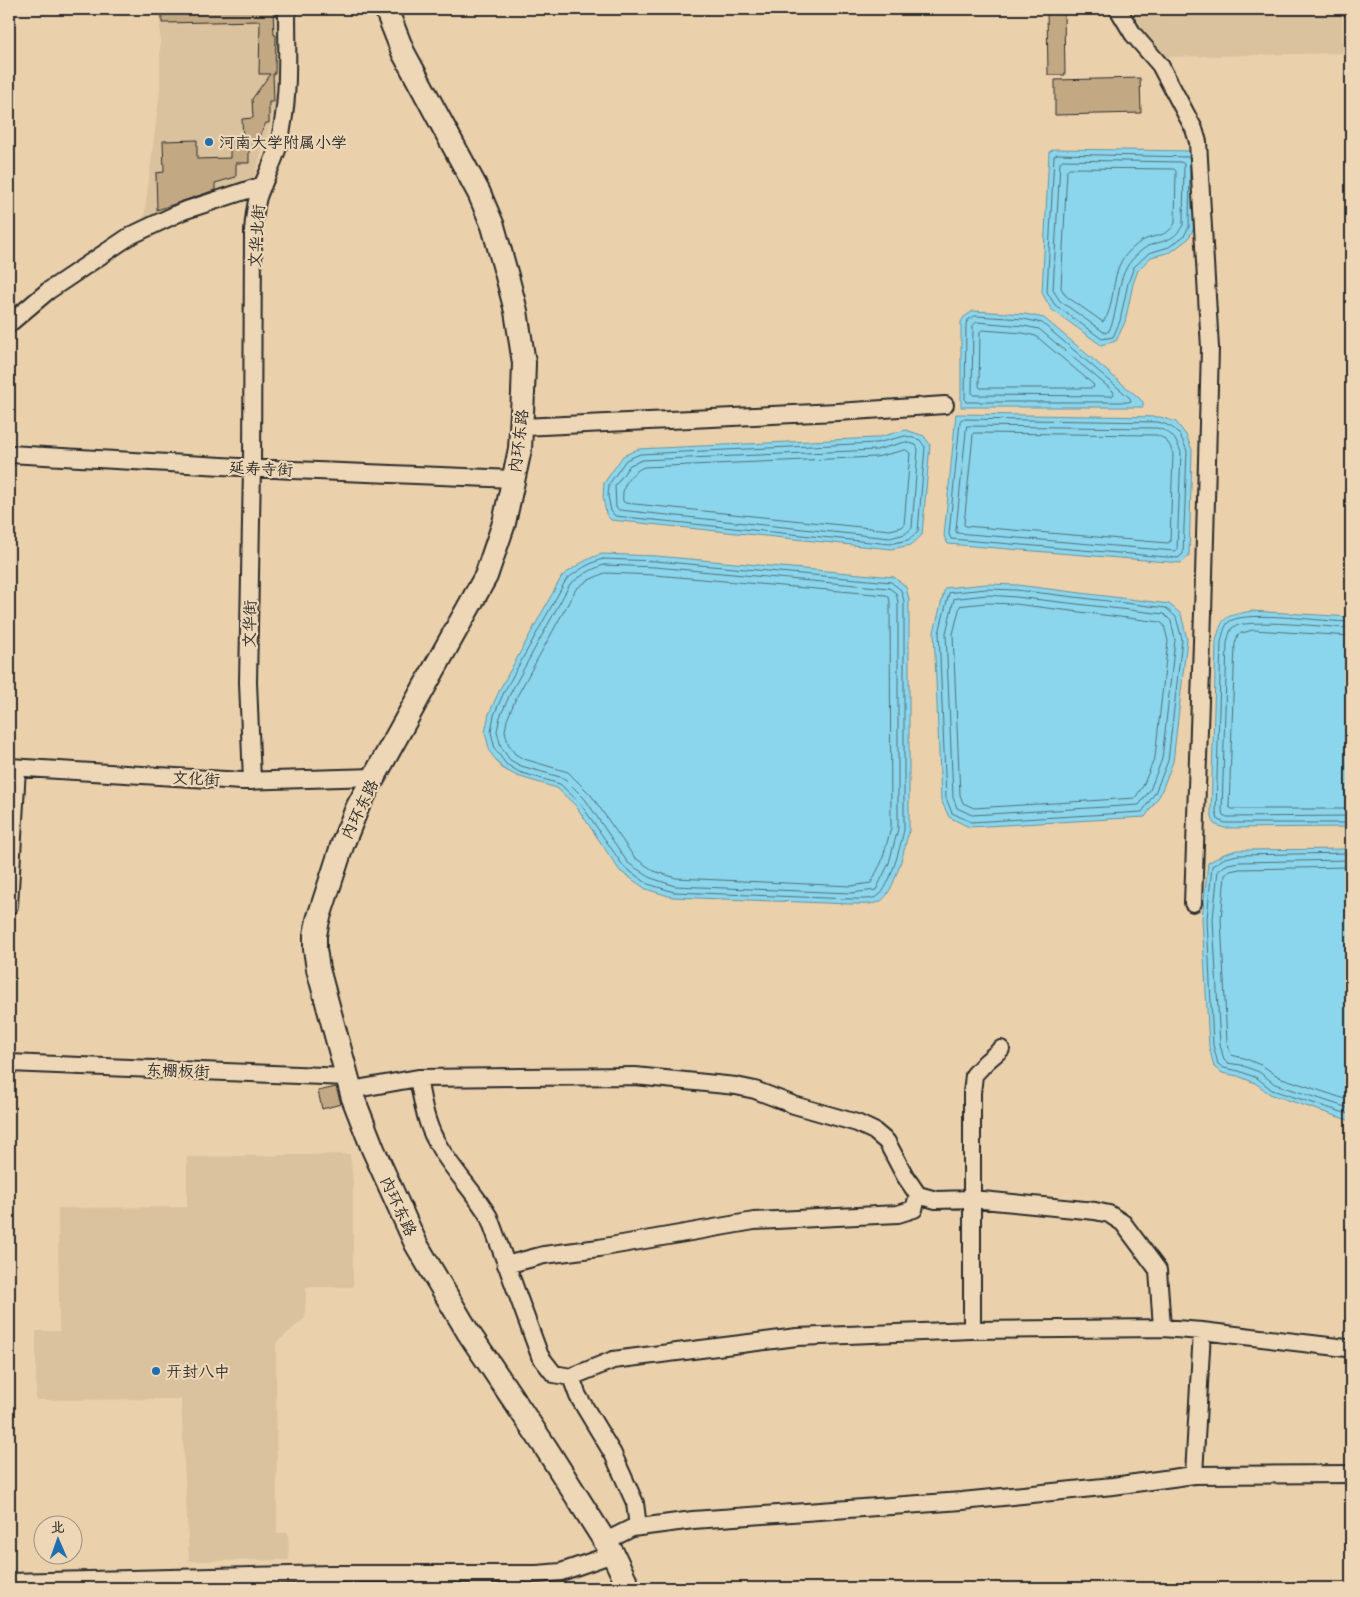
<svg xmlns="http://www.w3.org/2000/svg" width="1360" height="1597" font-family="'Architects Daughter','LXGW WenKai TC',sans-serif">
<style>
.built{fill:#dac29e}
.water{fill:#8bd6ec;stroke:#65929f}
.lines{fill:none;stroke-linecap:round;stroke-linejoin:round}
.shore{stroke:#516f78;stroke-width:1}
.building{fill:#c2a883;stroke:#2b2b2b}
.street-casing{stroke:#2b2b2b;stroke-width:20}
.secondary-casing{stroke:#2b2b2b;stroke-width:26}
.street{stroke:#edd7b6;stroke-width:16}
.secondary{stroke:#edd7b6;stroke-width:22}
.poi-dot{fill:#1f6fb2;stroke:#edd7b6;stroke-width:2}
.labels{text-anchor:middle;stroke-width:4.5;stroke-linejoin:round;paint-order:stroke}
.poi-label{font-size:16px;fill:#2b2b2b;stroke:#edd7b6;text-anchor:start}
.street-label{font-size:16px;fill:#2b2b2b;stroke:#edd7b6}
</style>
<rect width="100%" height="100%" fill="#ead1ac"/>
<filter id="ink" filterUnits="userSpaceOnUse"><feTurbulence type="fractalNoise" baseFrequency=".02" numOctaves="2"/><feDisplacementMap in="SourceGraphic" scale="10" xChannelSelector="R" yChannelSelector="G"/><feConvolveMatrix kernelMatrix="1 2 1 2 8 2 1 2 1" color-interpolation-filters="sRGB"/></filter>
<g filter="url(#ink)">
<path class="built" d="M160,9H278L277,103L253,181L156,218H144L160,91Z
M1127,9H1342L1343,53L1162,57L1130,16Z
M350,1154L353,1181V1287H306L305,1318L276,1343L277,1533H288L289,1560L189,1561L181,1399L36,1400V1331H59L58,1208L187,1207V1157Z"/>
<path class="water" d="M1054,149L1195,151L1194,228L1188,239L1171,252L1151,257L1138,270L1133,284L1125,322L1116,341L1101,345L1051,309L1042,293L1049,152Z
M973,311L1025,314L1044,318L1139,398L1143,402V407H961V322L964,317Z
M956,414L1160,417L1176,422L1186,435L1192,450L1189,556L1181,563L948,544L944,536Z
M906,430L924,436L930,445L922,535L911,545L891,549L611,520L606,514L603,496L604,483L623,456L638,449L875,438Z
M602,554L656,556L894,577L906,587L909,600V831C905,846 894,896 879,902C871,905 859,904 851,904L672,897L646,889L620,871L576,806L557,788L517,776L502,768L490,752L485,732L489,714L500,689L562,576C575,567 587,558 602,554Z
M987,584L1017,585L1169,604L1181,614L1187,639L1173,762L1160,795L1145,817L969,827L949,817L941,800L934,632L945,588Z
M1251,611L1351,617V827L1224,828L1214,824L1211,813L1216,641C1223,614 1225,617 1251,611Z
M1351,849V1121L1270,1094L1255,1083L1238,1076L1222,1073L1214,1067L1209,1046L1202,918L1208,863L1224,854L1237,850Z"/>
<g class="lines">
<path class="shore" d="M1189,157L1057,154L1054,156L1047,292L1055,305L1102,339L1113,337L1120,321L1128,283L1134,267L1149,253L1169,247L1184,236L1189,227L1190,164
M1063,160L1181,162L1184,164L1183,225C1173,242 1164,240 1148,246C1142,249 1132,259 1128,265C1116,284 1119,310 1109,331L1105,333L1060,301L1053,290L1060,163Z
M1070,168L1174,169L1176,171L1175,223C1167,238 1155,234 1142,241C1135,245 1127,253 1122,260C1111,277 1115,309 1103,322L1066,296L1061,288L1067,170Z
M975,316L1024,319L1042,323L1130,398L1131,401L1129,402H966L965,399L966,324L968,320Z
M977,322L1024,326L1039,329L1113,391L1114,394L1112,396L973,395L972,393L973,326Z
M982,330L1023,333L1036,336L1093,384L1094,387L1091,388H980L979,386L980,332Z
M962,419L1158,422C1177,427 1180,433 1187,451L1183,554L1178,558L951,539L949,534L960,422Z
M967,426L1157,428C1172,432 1175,438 1181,452L1177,550L1175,551L957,533L956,531Z
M974,433L1156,435C1166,438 1170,444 1173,454L1170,542L1168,543L965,526L964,524L973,435Z
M906,436L920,440L925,447L918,531L908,540L890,544L615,516L611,511L608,496L609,484L626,460L640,454L876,443Z
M906,442L916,445L918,449L912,528L905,534L890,538L619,510L616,508L615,486L630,465L642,460L876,450Z
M906,450L910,453L904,525L902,527L890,530L625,503L623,501C621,486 630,473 644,467L876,457Z
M603,559L655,561L891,582L901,590L904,601V830C901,843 890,889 878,896C872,900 859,899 851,899L674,892L648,884L624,867L580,803L560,784L519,772L506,764L495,749L491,732L494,715L504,692L566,580C577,571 589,563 603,559Z
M604,565L655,567L889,588L896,593L898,602V829L889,863L876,890L851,893L675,886L651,878L628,863L585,799L565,779L560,777L521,766L510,760L501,747L497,731L500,717L510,694L570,584C581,576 591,569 604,565Z
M605,573L655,575L886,595L889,597L890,603L891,828L882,861L871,883L851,886L676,878L654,871L634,857L591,795L568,772L524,759L515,754L508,743L505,731L507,720L516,698L576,589L587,581Z
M987,589L1016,590L1166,608L1176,617L1182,639L1168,761L1155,793L1142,812L971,822L952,813L946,798L939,633L949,593Z
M987,595L1016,597L1164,614L1171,621L1175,640L1162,759L1150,790L1139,805L972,815L957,808L953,797L946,633L954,599Z
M987,603L1015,604L1160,622L1164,625L1168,641L1155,757L1143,786L1135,798L974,808L963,803L960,795L953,634L960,606Z
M1351,622C1325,622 1250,610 1230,621C1224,625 1223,635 1221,642L1216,812L1218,820L1225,823H1351
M1351,628C1331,628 1243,617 1232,628C1229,632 1228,639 1227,643L1222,811L1223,815L1227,817L1351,816
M1351,636L1253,630L1238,634L1235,644L1229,807L1232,809H1351
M1351,853L1238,855L1225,858L1212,866L1207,919L1213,1045L1218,1064L1224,1068L1239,1071L1257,1078L1272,1090L1351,1115
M1351,860L1239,862L1228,864L1218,870L1213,919L1220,1044L1224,1060L1227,1063L1241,1065L1259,1072L1275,1084L1351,1109
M1351,867L1240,869L1230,871L1225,875L1221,919L1227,1042L1231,1055L1244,1058L1263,1066L1279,1077L1351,1101"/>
</g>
<path class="building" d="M162,9H273L274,35H276L275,74H273L274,102H269V123H266L257,141H249V163H236V177L215,183V190L157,210L156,173L164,172L163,141L197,140V159L230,158V139H243L242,119L253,118L252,99L270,74H259L260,21L162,23Z
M1047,9H1064L1065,75H1048Z
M1140,78L1141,113L1055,115V80Z
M336,1087L341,1104L322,1109L318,1091Z"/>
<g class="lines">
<g class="street-casing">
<path id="street" d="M1118,9L1133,34L1160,65L1194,129L1198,142L1210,348L1203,613L1193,903
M9,324L48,291L130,236L183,211L263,185
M522,427L837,412L945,405
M9,454L293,470L514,479
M9,767L242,781L374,777
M252,781L248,682L252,468L253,231C254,219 255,208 258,197C264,180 273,164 278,147C290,101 287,55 287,9
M9,906L17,768
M9,1063L347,1077
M418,1078C422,1099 425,1121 436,1141C450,1168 473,1189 489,1217L540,1356L554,1374L571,1377L578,1396L613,1454L635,1503L638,1527
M351,1090L418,1078L520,1077L635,1076L736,1086L755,1090L794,1105L857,1123L874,1131L887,1142L905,1176L918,1195L936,1200L972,1199L1095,1211L1109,1214L1123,1223L1158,1270L1162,1328L1202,1331L1346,1348
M506,1265L544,1255L599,1248L754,1221L898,1214L914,1209L918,1195
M972,1330V1093L974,1075L986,1062L1001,1049
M571,1377L613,1360L797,1337L972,1330L1162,1328
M1194,1475L1202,1331
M604,1542L632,1528L693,1520L962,1501L1113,1486L1194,1475L1351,1474
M9,1582L330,1574H537L561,1572L613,1554"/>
</g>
<g class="secondary-casing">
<path id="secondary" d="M386,9L403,52L479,193L493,226L507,276L516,311L524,363L523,393L520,449L504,523L486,576L358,806L343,843L318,920L315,935V949L318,969L353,1098L373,1149L416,1244L468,1332L546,1448L613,1554L629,1588"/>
</g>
<use href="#street" class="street"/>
<use href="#secondary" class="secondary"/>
</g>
</g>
<g class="poi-dot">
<circle cx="209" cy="142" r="5"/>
<circle cx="156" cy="1371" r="5"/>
</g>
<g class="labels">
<g class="poi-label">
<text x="219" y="148">河南大学附属小学</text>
<text x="166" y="1377">开封八中</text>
</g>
<g class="street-label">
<text transform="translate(256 236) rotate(-86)" y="6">文华北街</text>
<text transform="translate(518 441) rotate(-83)" y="6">内环东路</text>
<text transform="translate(261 468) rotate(3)" y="6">延寿寺街</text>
<text transform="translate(249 624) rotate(-89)" y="6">文华街</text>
<text transform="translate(196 778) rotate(3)" y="6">文化街</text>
<text transform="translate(359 809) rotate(-64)" y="6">内环东路</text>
<text transform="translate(178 1070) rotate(2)" y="6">东棚板街</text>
<text transform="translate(399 1206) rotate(65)" y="6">内环东路</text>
</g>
</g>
<rect width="1360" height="1597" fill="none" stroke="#edd7b6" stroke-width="30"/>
<rect x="15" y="15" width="1330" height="1567" fill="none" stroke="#2b2b2b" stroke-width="2" filter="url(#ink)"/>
<g transform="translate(58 1540) rotate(358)"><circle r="24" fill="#edd7b6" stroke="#9f927e"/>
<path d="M0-4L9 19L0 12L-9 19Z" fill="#1f6fb2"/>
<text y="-8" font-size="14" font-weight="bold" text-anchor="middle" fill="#2b2b2b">北</text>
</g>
</svg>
